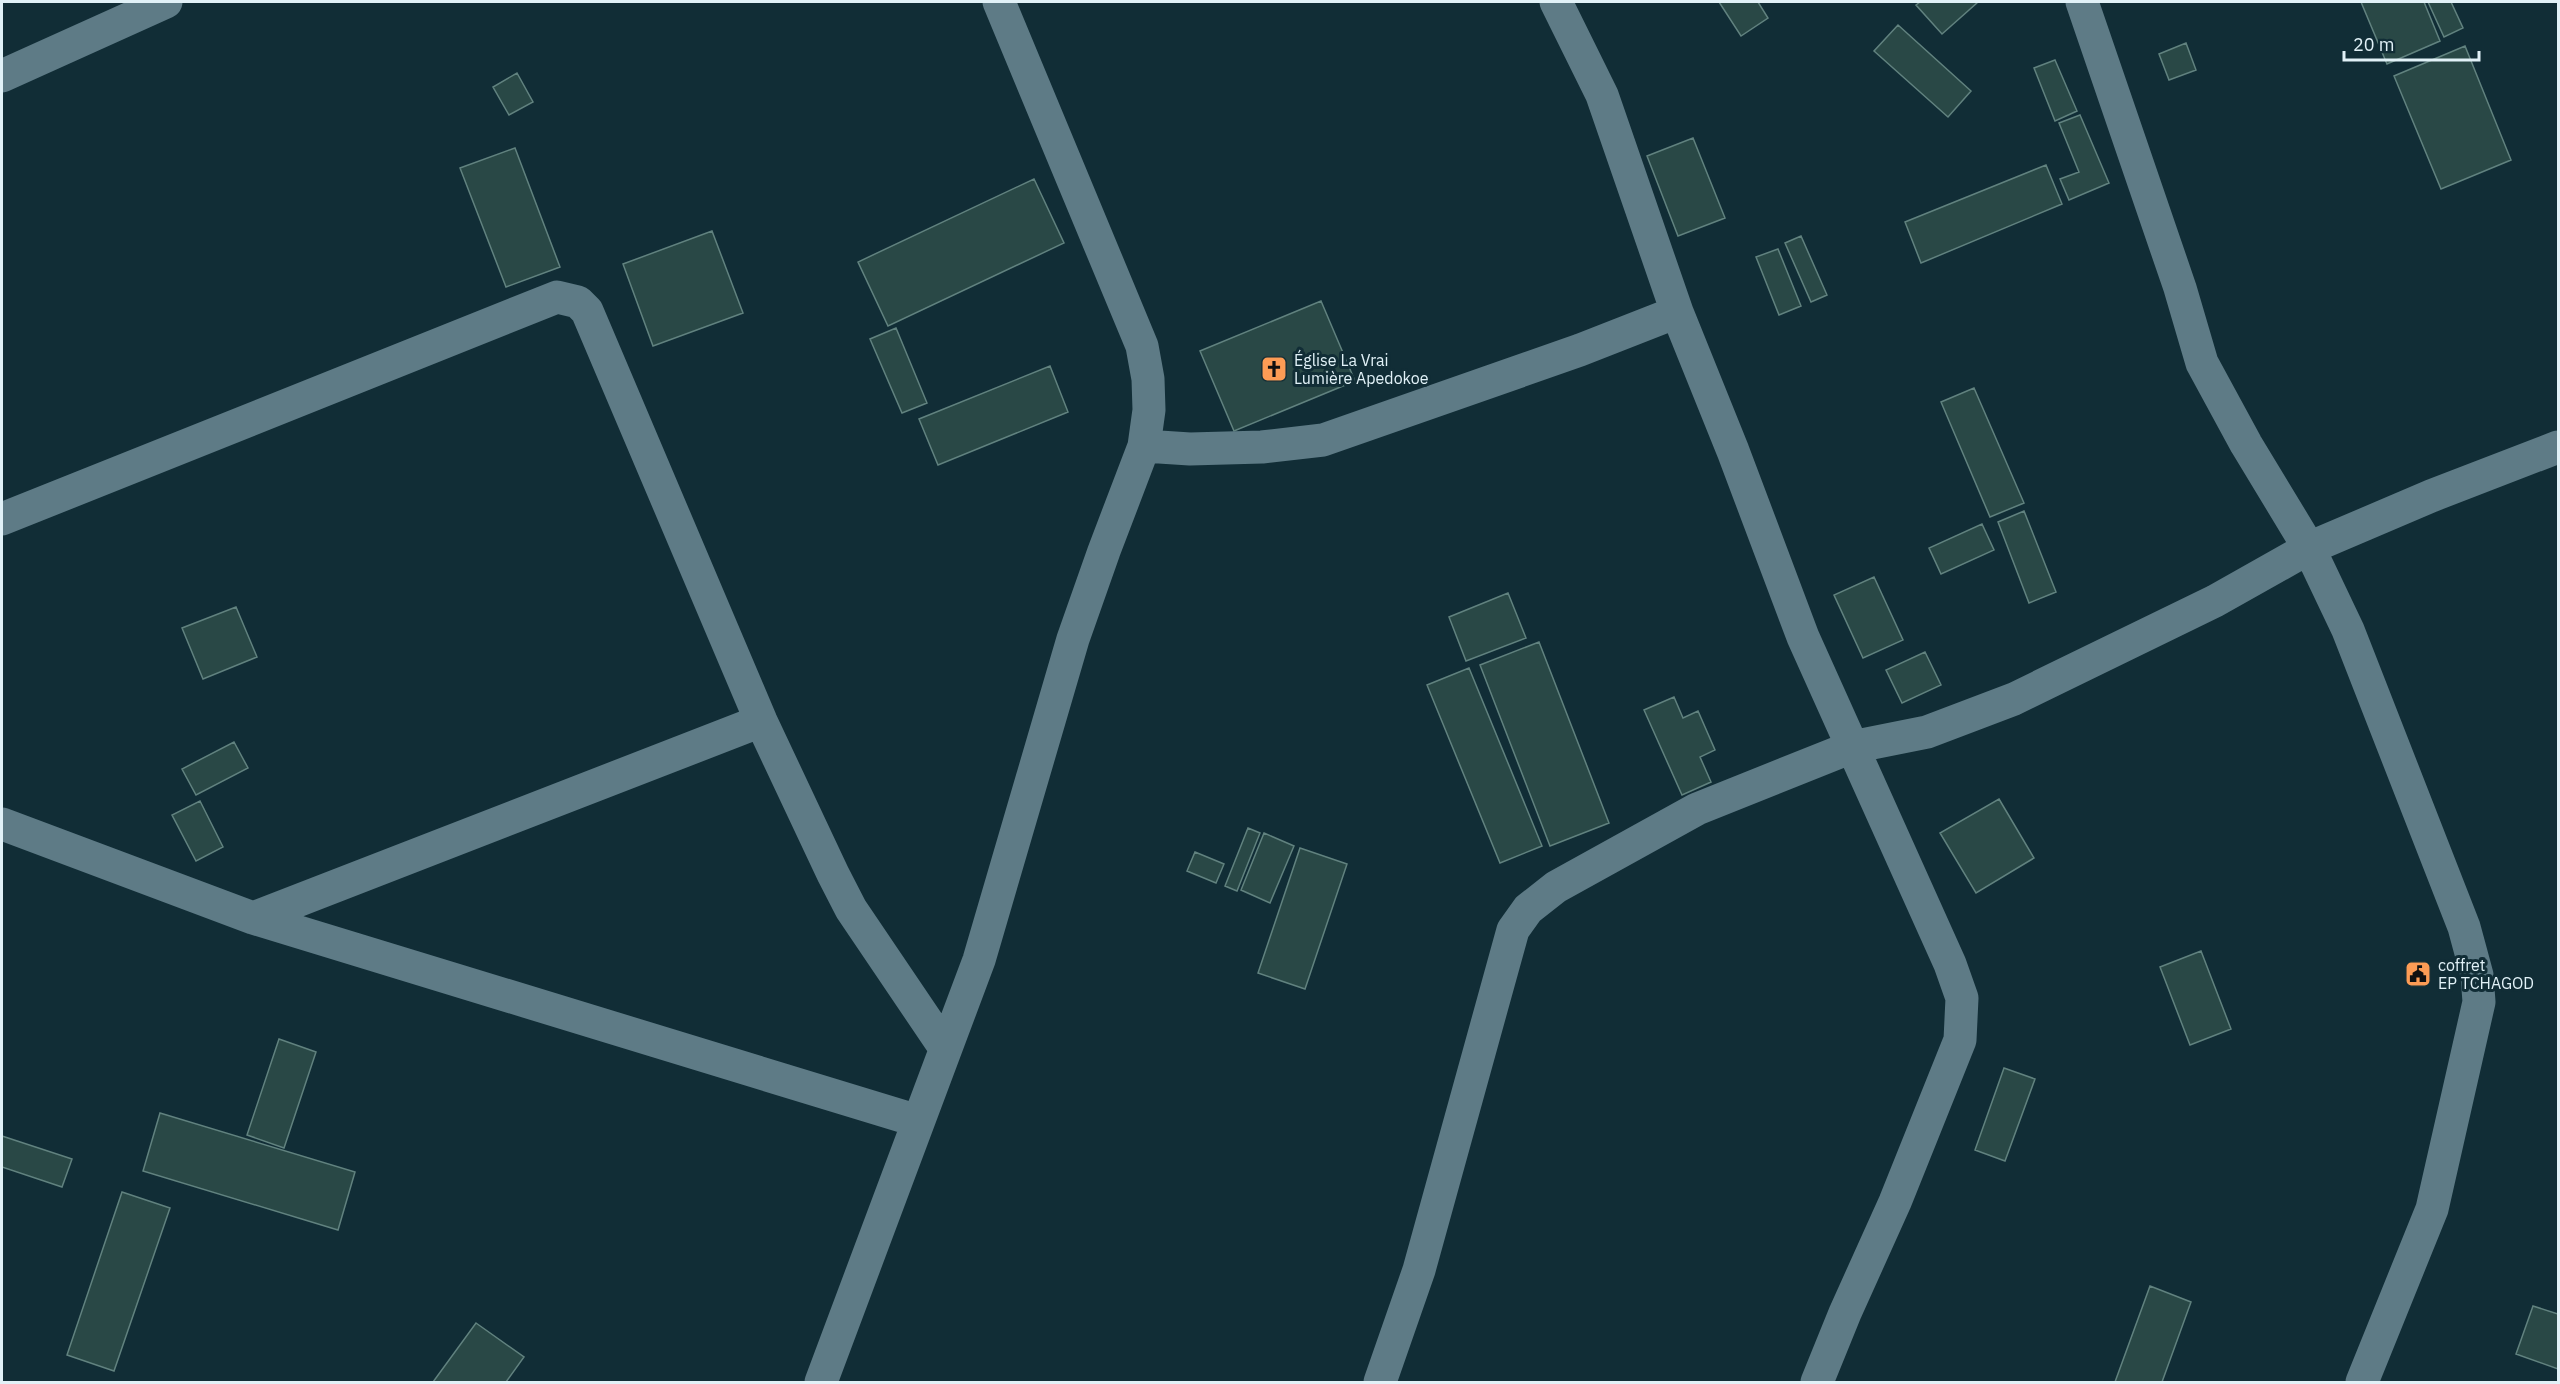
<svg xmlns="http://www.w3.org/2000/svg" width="2560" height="1384" font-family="'IBM Plex Sans',sans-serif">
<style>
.building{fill:#294846;stroke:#61827f;stroke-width:1.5}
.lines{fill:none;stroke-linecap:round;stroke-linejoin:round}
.street{stroke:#5e7b86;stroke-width:33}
.labels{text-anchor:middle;stroke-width:6;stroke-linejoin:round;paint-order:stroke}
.poi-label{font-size:16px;fill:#e1f1f7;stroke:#112d36;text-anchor:start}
</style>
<rect width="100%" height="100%" fill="#112d36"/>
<path class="building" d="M1719,2H1758L1768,18L1741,36Z
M1920,2H1978L1942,34L1916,5Z
M2361,2H2424L2440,41L2387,64Z
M2428,2H2451L2463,28L2444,37Z
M1898,25L1971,91L1948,117L1874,51Z
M2186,43L2196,70L2169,80L2159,54Z
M2465,46L2511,160L2441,189L2394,76Z
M2055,60L2077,111L2055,121L2034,68Z
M517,73L533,102L509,115L493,87Z
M2080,115L2109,183L2069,200L2060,179L2079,172L2059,123Z
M1693,138L1725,218L1678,236L1647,156Z
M515,148L560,267L506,287L460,168Z
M2046,165L2062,204L1921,263L1905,222Z
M1034,179L1064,243L888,326L858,262Z
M712,231L743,313L653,346L623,264Z
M1801,236L1827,295L1811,302L1785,243Z
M1778,249L1801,306L1779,315L1756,257Z
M1321,301L1355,381L1234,431L1200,351Z
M896,328L927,403L902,413L870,339Z
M1050,366L1068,412L938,465L919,419Z
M1974,388L2024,503L1990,517L1941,402Z
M2024,511L2056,592L2029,603L1998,522Z
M1982,524L1994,550L1941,574L1929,548Z
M1874,577L1903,640L1863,658L1834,595Z
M1508,593L1526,638L1466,661L1449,617Z
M236,607L257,657L203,679L182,628Z
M1539,642L1609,823L1550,846L1480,665Z
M1925,652L1941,685L1902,703L1886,670Z
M1469,668L1542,846L1500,863L1427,685Z
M1674,697L1683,718L1698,711L1715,750L1700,757L1711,782L1682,795L1644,710Z
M234,742L248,768L196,795L182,769Z
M1999,799L2034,858L1976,893L1940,833Z
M200,801L223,847L196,861L172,815Z
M1248,828L1260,833L1237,891L1225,886Z
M1264,833L1294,846L1270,903L1241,890Z
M1300,848L1347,864L1305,989L1258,973Z
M1195,852L1224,864L1216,883L1187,871Z
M2201,951L2231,1029L2190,1045L2160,967Z
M279,1039L316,1052L284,1148L247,1135Z
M2004,1068L2035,1079L2005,1161L1975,1150Z
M160,1113L355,1172L338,1230L143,1171Z
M2,1136L72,1159L62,1187L2,1167Z
M122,1192L170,1208L114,1371L67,1355Z
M2150,1286L2191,1302L2162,1382H2115Z
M2533,1306L2558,1314V1369L2516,1354Z
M476,1323L524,1357L506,1382H433Z"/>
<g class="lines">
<path class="street" d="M1556,2L1602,95L1677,312L1733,451L1803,637L1950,964L1962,998L1960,1040L1895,1202L1845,1313L1817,1382
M2082,2L2180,288L2202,363L2246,444L2309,548L2348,630L2464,927L2477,975L2479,1002L2432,1209L2362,1382
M2,76L166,2
M1144,446L1190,449L1262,447L1323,440L1580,350L1677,312
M2,519L557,297L578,302L587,311L761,721L833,874L851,909L945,1048
M2,824L253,918L918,1121
M253,918L761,721
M821,1382L979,960L1073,639L1104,551L1144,446L1149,410L1148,379L1142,346L999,2
M1380,1382L1419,1270L1513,930L1528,909L1556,887L1697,809L1852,747L1927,732L2014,699L2215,601L2309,548L2431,496L2558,447"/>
</g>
<defs>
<g id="church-square" transform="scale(1.35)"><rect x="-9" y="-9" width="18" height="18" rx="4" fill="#fd9c55" stroke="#112d36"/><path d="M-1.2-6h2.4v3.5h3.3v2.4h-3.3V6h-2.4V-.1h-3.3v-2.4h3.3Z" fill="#111"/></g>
<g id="civic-square" transform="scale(1.35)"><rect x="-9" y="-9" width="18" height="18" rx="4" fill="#fd9c55" stroke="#112d36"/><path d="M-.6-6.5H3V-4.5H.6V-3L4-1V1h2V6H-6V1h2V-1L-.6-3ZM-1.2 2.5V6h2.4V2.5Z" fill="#111"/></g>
</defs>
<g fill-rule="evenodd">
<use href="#church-square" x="1274" y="369"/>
<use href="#civic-square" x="2418" y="974"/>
</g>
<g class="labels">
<g class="poi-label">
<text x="1294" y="366">Église La Vrai<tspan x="1294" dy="18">Lumière Apedokoe</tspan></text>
<text x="2438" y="971">coffret<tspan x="2438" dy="18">EP TCHAGOD</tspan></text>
</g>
</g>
<rect width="2560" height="1384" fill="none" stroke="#e1f1f7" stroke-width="6"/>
<path d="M2344 51v9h135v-9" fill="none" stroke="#e1f1f7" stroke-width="3"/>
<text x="2353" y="51" font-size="18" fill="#e1f1f7" stroke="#112d36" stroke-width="4.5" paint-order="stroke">20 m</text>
</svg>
